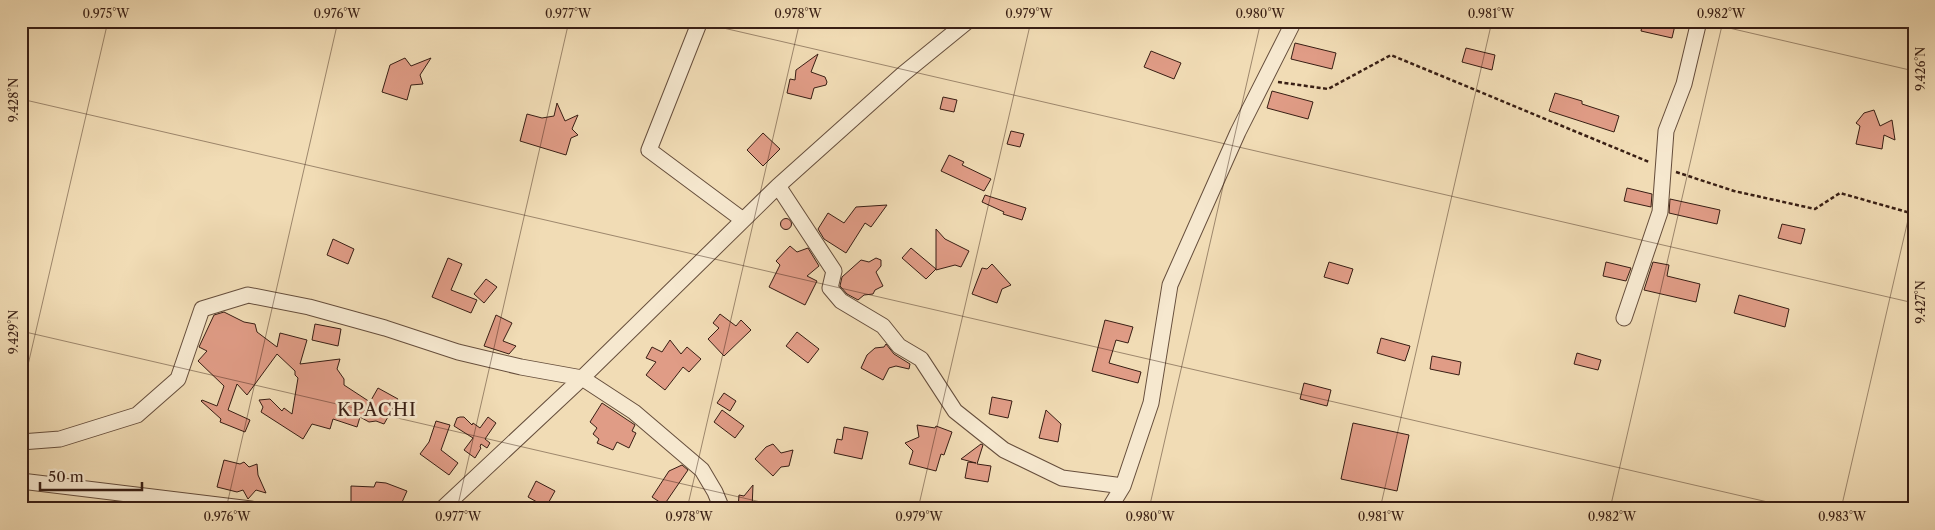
<svg xmlns="http://www.w3.org/2000/svg" width="1935" height="530" font-family="'Libre Caslon Text',serif">
<style>
.building{fill:#e09c86;stroke:#381e14}
.lines{fill:none;stroke-linecap:round;stroke-linejoin:round}
.minor-casing{stroke:#664e3c;stroke-width:17}
.path{stroke:#381e14;stroke-width:2.5;stroke-dasharray:4 2.5;stroke-linecap:butt}
.minor{stroke:#f6e8cf;stroke-width:15}
.ticks{fill:none;stroke:#381e14;stroke-width:1;stroke-opacity:0.45}
.labels{text-anchor:middle;stroke-width:5;stroke-linejoin:round;paint-order:stroke}
.quarter-label{font-size:18px;letter-spacing:1px;fill:#381e14;stroke:#f6e8cf}
.neatline{fill:none;stroke:#381e14;stroke-width:2}
.ticks-label{font-size:12px;text-anchor:middle;fill:#381e14}
</style>
<rect width="100%" height="100%" fill="#f1dcb5"/>
<filter id="stains"><feTurbulence type="fractalNoise" baseFrequency=".004" numOctaves="4"/><feColorMatrix values="0 0 0 0 .2 0 0 0 0 .09 0 0 0 0 .02 0 0 0 .5 -.17"/></filter>
<radialGradient id="worn" r=".72"><stop offset=".6" stop-color="#630" stop-opacity="0"/><stop offset="1" stop-color="#630" stop-opacity=".3"/></radialGradient>
<path class="building" d="M1643,21H1676L1672,38L1641,31Z
M1295,43L1336,53L1332,69L1291,59Z
M1466,48L1495,55L1492,70L1462,62Z
M1151,51L1181,63L1174,79L1144,67Z
M818,54L811,72L825,77L827,82L826,85L814,88L811,99L787,93L790,79L795,80L796,70Z
M405,58L411,66L431,58L420,75L423,84L411,85L407,100L382,92L390,65Z
M1272,91L1313,102L1308,119L1267,108Z
M1555,93L1582,101V104L1619,116L1614,132L1549,111Z
M943,97L957,100L954,112L940,109Z
M557,103L565,121L578,115L572,129L578,135L571,138L566,155L520,141L527,114L542,118L554,116Z
M1874,110L1880,126L1892,120L1895,140L1884,135L1882,149L1856,144L1860,126L1856,123L1864,113Z
M1011,131L1024,134L1020,147L1007,144Z
M763,133L780,149L763,166L747,150Z
M949,155L964,162L962,165L991,179L984,191L941,171Z
M1627,188L1652,194L1651,207L1624,201Z
M985,195L1026,208L1022,220L1003,214L1004,212L982,202Z
M1670,199L1720,210L1717,224L1669,213Z
M887,205L871,227L865,223L846,253L824,239L818,229L828,213L844,223L856,207Z
M780.5 224a5.5 5.5 0 1 1 11 0a5.5 5.5 0 1 1-11 0Z
M1782,224L1805,229L1801,244L1778,238Z
M936,229L945,239L969,251L961,267L955,265L936,270Z
M333,239L354,249L348,264L327,255Z
M790,246L797,252L808,248L819,266L807,276L817,281L805,305L769,287L780,265L776,261Z
M911,248L936,269L926,279L902,258Z
M448,258L462,264L451,290L477,300L471,313L432,297Z
M876,258L881,260V266L876,272L883,286L875,290L873,294L864,295L858,300L847,294L840,286L842,277L861,260L869,262Z
M1329,262L1353,269L1348,284L1324,277Z
M1606,262L1631,268L1626,281L1603,276Z
M1653,262L1669,265L1667,276L1700,284L1696,302L1644,290Z
M992,264L1011,285L1002,289L997,303L972,294L982,268L987,269Z
M486,279L497,287L484,303L474,294Z
M1739,295L1789,309L1785,327L1734,313Z
M224,312L244,322L255,324L257,332L277,347L280,333L307,340L300,364L340,359L337,369L344,379V385L370,402L378,388L398,399L384,424L376,421L369,422L360,417L357,427L333,419L330,429L312,424L303,439L261,412L263,407L259,400L270,399L282,411L284,408L292,414L298,378L295,375V371L277,354L247,395L237,384L228,410L250,420L245,432L220,422L221,419L201,401L202,400L217,406L224,386L198,361L207,351L199,347L214,315Z
M720,314L736,326L741,320L751,330L724,356L708,339L719,328L713,323Z
M496,315L512,323L503,341L516,346L509,354L484,346Z
M1105,320L1133,327L1128,343L1116,340L1109,363L1141,372L1138,383L1092,371Z
M315,324L341,329L338,346L312,340Z
M797,332L819,349L808,363L786,346Z
M1381,338L1410,346L1405,361L1377,353Z
M670,340L681,354L687,347L701,359L689,372L683,367L665,390L646,375L656,362L646,358L652,347L662,352Z
M886,344L894,354L910,364L909,369L896,366L889,368L883,380L861,368L867,355L875,348L884,347Z
M1577,353L1601,360L1598,370L1574,364Z
M1432,356L1461,362L1459,375L1430,369Z
M1304,383L1331,390L1327,406L1300,399Z
M724,393L736,401L730,411L717,403Z
M992,397L1012,401L1008,418L989,414Z
M602,403L635,425L632,431L636,433L629,448L617,442L613,450L597,443L599,439L593,434L597,428L590,422Z
M722,410L744,426L735,438L714,422Z
M1046,410L1061,424L1058,442L1039,438Z
M460,417H464L472,425L473,423L480,428L488,417L496,423L485,439L490,443L487,448L481,444L480,447L481,448L475,458L464,450L473,438L454,426L457,418Z
M436,421L450,425L441,450L458,463L449,475L420,454L429,442Z
M1353,423L1409,435L1397,491L1341,479Z
M917,425L935,428L936,426L952,432L944,455L941,454L936,471L909,464L913,451L905,443L919,437Z
M844,427L868,432L862,459L834,453L837,439L842,440Z
M773,444L781,453L793,450L789,466L781,467L773,476L755,459L766,447Z
M981,444L983,445L977,464L991,466L988,482L965,478L968,462L976,463L961,459Z
M224,460L240,464L244,462L249,467L257,464L258,475L266,493L256,490L248,499L243,490L237,492L217,487Z
M682,465L688,470L664,505L652,497L669,471Z
M536,481L555,491L546,507L528,497Z
M376,482L386,483L407,491L399,509H351V486L374,487Z
M753,485L752,509H738L739,495L744,496Z"/>
<g class="lines">
<g class="minor-casing">
<path id="minor" d="M700,21L649,150L743,220
M778,186L834,271L830,288L841,301L883,326L899,346L921,359L955,411L1004,450L1062,478L1123,486
M1624,318L1660,212L1666,131L1684,84L1699,21
M21,442L60,439L137,415L178,379L202,309L248,295L309,307L385,328L458,352L521,367L582,378L634,412L702,470L715,492L722,509
M21,481L251,509
M442,509L582,378L778,186L903,74L968,21
M1109,509L1123,486L1151,403L1170,285L1238,132L1294,21"/>
</g>
<path class="path" d="M1278,82L1328,89L1391,55L1649,162
M1676,172L1734,191L1815,209L1840,193L1914,214"/>
<use href="#minor" class="minor"/>
</g>
<path class="ticks" d="M693,21L1914,303M1699,21L1914,71M21,99L1798,509M21,331L791,509M21,395L108,21M226,509L338,21M457,509L569,21M687,509L800,21M918,509L1031,21M1149,509L1261,21M1380,509L1492,21M1610,509L1723,21M1841,509L1914,194"/>
<g class="labels">
<g class="quarter-label">
<text x="377" y="416">KPACHI</text>
</g>
</g>
<rect width="1935" height="530" fill="none" stroke="#f1dcb5" stroke-width="55"/>
<path d="M40 482v8h102v-8" fill="none" stroke="#381e14" stroke-width="2.5"/>
<text x="48" y="482" font-size="15" fill="#381e14" stroke="#f6e8cf" stroke-width="4" paint-order="stroke">50 m</text>
<rect x="28" y="28" width="1880" height="474" class="neatline"/>
<g class="ticks-label">
<text x="106" y="18">0.975°W</text>
<text x="337" y="18">0.976°W</text>
<text x="568" y="18">0.977°W</text>
<text x="798" y="18">0.978°W</text>
<text x="1029" y="18">0.979°W</text>
<text x="1260" y="18">0.980°W</text>
<text x="1491" y="18">0.981°W</text>
<text x="1721" y="18">0.982°W</text>
<text transform="translate(1921 69) rotate(-90)" y="4">9.426°N</text>
<text transform="translate(14 100) rotate(-90)" y="4">9.428°N</text>
<text transform="translate(1921 302) rotate(-90)" y="4">9.427°N</text>
<text transform="translate(14 332) rotate(-90)" y="4">9.429°N</text>
<text x="227" y="521">0.976°W</text>
<text x="458" y="521">0.977°W</text>
<text x="689" y="521">0.978°W</text>
<text x="919" y="521">0.979°W</text>
<text x="1150" y="521">0.980°W</text>
<text x="1381" y="521">0.981°W</text>
<text x="1612" y="521">0.982°W</text>
<text x="1842" y="521">0.983°W</text>
</g>
<rect width="100%" height="100%" filter="url(#stains)"/>
<rect width="100%" height="100%" fill="url(#worn)"/>
</svg>
